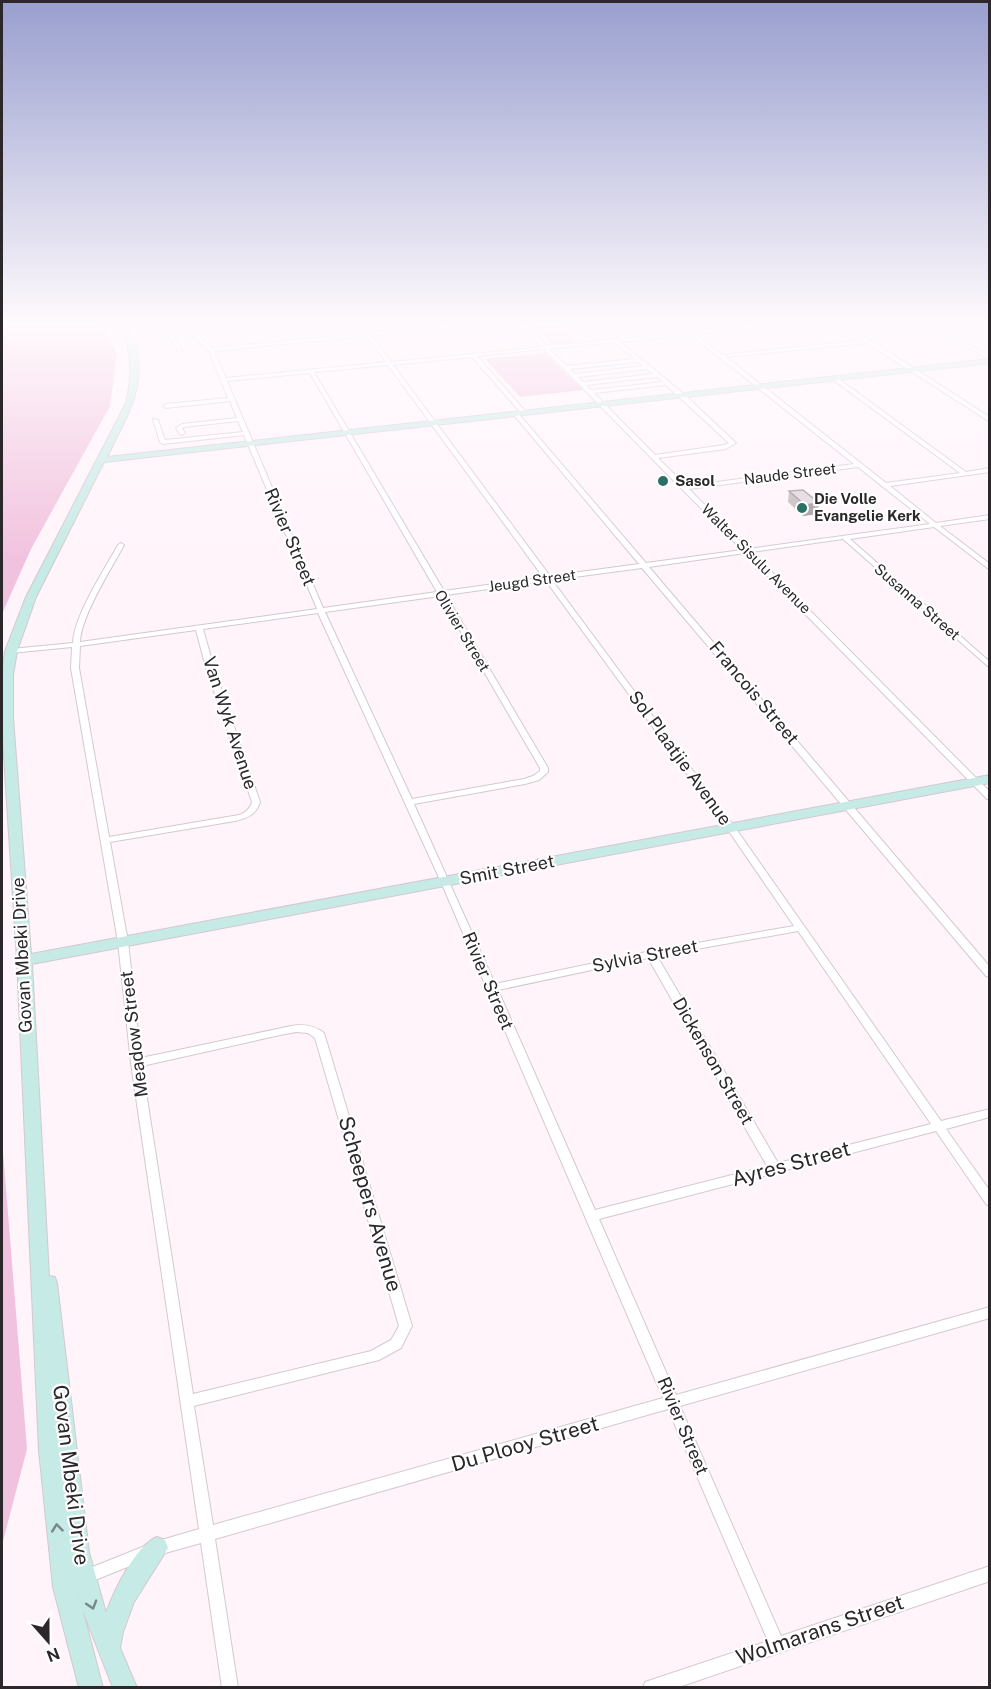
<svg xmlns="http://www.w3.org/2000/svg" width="991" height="1689" font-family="'Public Sans',sans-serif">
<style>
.green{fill:#f1c2de}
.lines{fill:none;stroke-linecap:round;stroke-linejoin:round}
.street-casing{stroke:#d3c9cf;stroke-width:2}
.secondary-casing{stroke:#d3c9cf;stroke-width:2}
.street{fill:#fff;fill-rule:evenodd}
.secondary{fill:#c6eae5;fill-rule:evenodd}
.wall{fill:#c0b6bb}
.shaded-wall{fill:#9c9499}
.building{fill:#dfd4da;stroke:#9c9499;stroke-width:1.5}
.oneway{stroke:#788888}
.poi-dot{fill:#297067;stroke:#fff;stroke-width:2}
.labels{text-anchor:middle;stroke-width:4.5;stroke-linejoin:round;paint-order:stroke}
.far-street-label{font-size:15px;fill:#2b272a;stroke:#fff}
.far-poi-label{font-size:15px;font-weight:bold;fill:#2b272a;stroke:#fff;text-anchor:start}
.street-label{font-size:18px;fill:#2b272a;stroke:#fff}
.near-street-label{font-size:21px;fill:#2b272a;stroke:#fff}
</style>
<rect width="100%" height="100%" fill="#fff4fa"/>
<path class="green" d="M2,323H99L117,352L110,406L31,549L2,614Z
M530,323H555L578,343L554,346Z
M545,353L583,390L520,397L485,359Z
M2,1139L27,1449L2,1545Z"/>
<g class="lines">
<g class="street-casing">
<path id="street" d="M181,323H185L187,325L223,323L221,324L190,327L212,348L365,333L358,323H362L370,333L475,323H487L485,324L372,336L391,362L542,347L519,323H523L547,346L687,332L677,323H681L693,331L781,323H793L791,324L696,334L722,355L863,340L838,323H843L990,417V422L867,343L726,357L886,483L960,473L832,379V377H836L966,472L990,468V472L890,486L936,523L990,515V519L940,526L990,564V570L934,527L850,539L990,662V668L843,539L752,552L990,792V799H987L745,553L649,567L990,967V977L986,976L642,568L552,580L734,826L941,1121L990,1109V1117L946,1129L990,1191V1206L986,1204L936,1131L599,1219L676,1395L990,1307V1318L680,1406L781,1636L990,1566V1581L676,1688H643L645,1682L768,1641L668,1409L215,1539L238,1688H222L201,1543L158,1555L153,1553L151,1548L153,1543L158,1541L199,1529L131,1063L118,942L71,668L72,647L11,653L7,651L11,649L73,643C74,616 104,570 118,545L121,543L124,545C111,569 81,616 80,642L317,609L244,435L163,444L160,442L153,419L158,420L165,440L243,432L238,421L184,427L182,428L185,433L182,435L180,434L176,428L182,424L237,418L230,401L166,408L163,406L166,404L228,398L209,351L192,335L174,337L182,351L180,352L178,351L169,336L190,332ZM691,335L854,464L686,486L658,458L726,449L736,443L684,394L620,342ZM367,336L386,362L226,378L214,351ZM614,342L635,359L567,366L549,349ZM544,349L742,550L646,563L518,413L516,412L513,414L514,415L639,564L550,576L393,365L472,357L522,414L524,415L527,413L526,412L477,356ZM638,362L643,366L575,374L570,369ZM388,365L543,577L444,591L314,372ZM647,369L653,374L583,382L578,377ZM310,373L437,592L323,608L227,381ZM657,377L663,382L591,390L586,385ZM666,385L729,443L724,445L655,455L594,393ZM858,467L930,524L748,549L689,489ZM546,581L728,830L794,926L651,951L495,984L414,804L525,784L539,780L548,772V768L446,595ZM440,596L540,768V771L533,776L524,779L412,799L325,612ZM318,613L441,882L663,1398L213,1525L194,1406L379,1360L401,1348L412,1326L324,1033C314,1025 303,1024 291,1026L141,1058L128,942L110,842L235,821C247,818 256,815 260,802L214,668L203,629ZM196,630L206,668L252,802C250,809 246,812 239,815L109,837L79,668L80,646ZM798,931L931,1124L778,1163L657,956ZM648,958L767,1166L595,1210L498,990ZM296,1032L308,1033L315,1038L399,1326L391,1340L371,1351L193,1394L142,1066L280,1035Z
M927,323H932L990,357V360Z
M145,1546L150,1548L152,1553L150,1558L85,1584L80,1582L78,1577L80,1572Z"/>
</g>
<g class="secondary-casing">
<path id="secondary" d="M120,323H127C153,377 131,408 107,457L990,359V363L104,462L36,597L17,651L13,675V718L31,954L990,775V783L32,964L49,1276L55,1277L57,1283L89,1552L106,1613C114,1591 135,1546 157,1537L165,1540L168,1548L134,1602L123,1632L120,1648L137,1688H113L83,1611L75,1581L103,1688H79L53,1587L39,1451L17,960L2,725V674L5,651L26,597L126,403C133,375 132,350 120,323Z"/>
</g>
<use href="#street" class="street"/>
<use href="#secondary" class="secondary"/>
</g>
<path class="wall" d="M789,491L819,503L817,514L803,516L788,502Z"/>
<path class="shaded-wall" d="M819,503L817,514L803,516L805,505Z"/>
<path class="building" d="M803,490L819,503L805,505L789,491Z"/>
<defs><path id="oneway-chevron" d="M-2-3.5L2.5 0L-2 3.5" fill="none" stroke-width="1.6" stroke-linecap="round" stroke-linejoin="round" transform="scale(1.5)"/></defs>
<g class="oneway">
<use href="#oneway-chevron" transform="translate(57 1528) rotate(-96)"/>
<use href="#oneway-chevron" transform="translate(92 1605) rotate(73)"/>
</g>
<linearGradient id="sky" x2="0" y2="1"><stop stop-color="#999fcf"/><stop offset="0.58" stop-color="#fffafd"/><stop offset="1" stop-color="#fffafd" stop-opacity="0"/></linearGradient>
<rect width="991" height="559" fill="url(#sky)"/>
<g class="poi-dot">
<circle cx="663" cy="481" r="6"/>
<circle cx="802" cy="508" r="6"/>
</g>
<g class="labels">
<g class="far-street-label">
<text transform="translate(790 474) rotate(-7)" y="5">Naude Street</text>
<text transform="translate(756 559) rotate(45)" y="5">Walter Sisulu Avenue</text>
<text transform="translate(532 581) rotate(-8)" y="5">Jeugd Street</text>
<text transform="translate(917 602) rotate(41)" y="5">Susanna Street</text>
<text transform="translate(462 631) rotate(59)" y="5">Olivier Street</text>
</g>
<g class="far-poi-label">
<text x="675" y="486">Sasol</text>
<text x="814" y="504">Die Volle<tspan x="814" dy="17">Evangelie Kerk</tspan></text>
</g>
<g class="street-label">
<text transform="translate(290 537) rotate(67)" y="6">Rivier Street</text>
<text transform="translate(754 693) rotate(50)" y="6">Francois Street</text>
<text transform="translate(230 723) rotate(72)" y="6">Van Wyk Avenue</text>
<text transform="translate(680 758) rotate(54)" y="6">Sol Plaatjie Avenue</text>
<text transform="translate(507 870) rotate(-11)" y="6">Smit Street</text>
<text transform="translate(22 955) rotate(-93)" y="6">Govan Mbeki Drive</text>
<text transform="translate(645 956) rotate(-11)" y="6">Sylvia Street</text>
<text transform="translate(488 981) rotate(67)" y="6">Rivier Street</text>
<text transform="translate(134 1034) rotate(-97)" y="6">Meadow Street</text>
<text transform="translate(713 1061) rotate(60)" y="6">Dickenson Street</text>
<text transform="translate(683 1426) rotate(67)" y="6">Rivier Street</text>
</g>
<g class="near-street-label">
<text transform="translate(791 1164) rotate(-15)" y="7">Ayres Street</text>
<text transform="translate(370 1204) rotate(74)" y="7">Scheepers Avenue</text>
<text transform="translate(525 1444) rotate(-16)" y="7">Du Plooy Street</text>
<text transform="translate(71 1475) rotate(83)" y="7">Govan Mbeki Drive</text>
<text transform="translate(820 1630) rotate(-19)" y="7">Wolmarans Street</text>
</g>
</g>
<rect width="991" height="1689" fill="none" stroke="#2b272a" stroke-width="6"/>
<g transform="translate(48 1641) rotate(159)" stroke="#ffffff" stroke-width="4.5" paint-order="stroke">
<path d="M0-4.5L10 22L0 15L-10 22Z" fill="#2b272a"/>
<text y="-9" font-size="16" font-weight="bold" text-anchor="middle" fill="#2b272a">N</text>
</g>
</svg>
